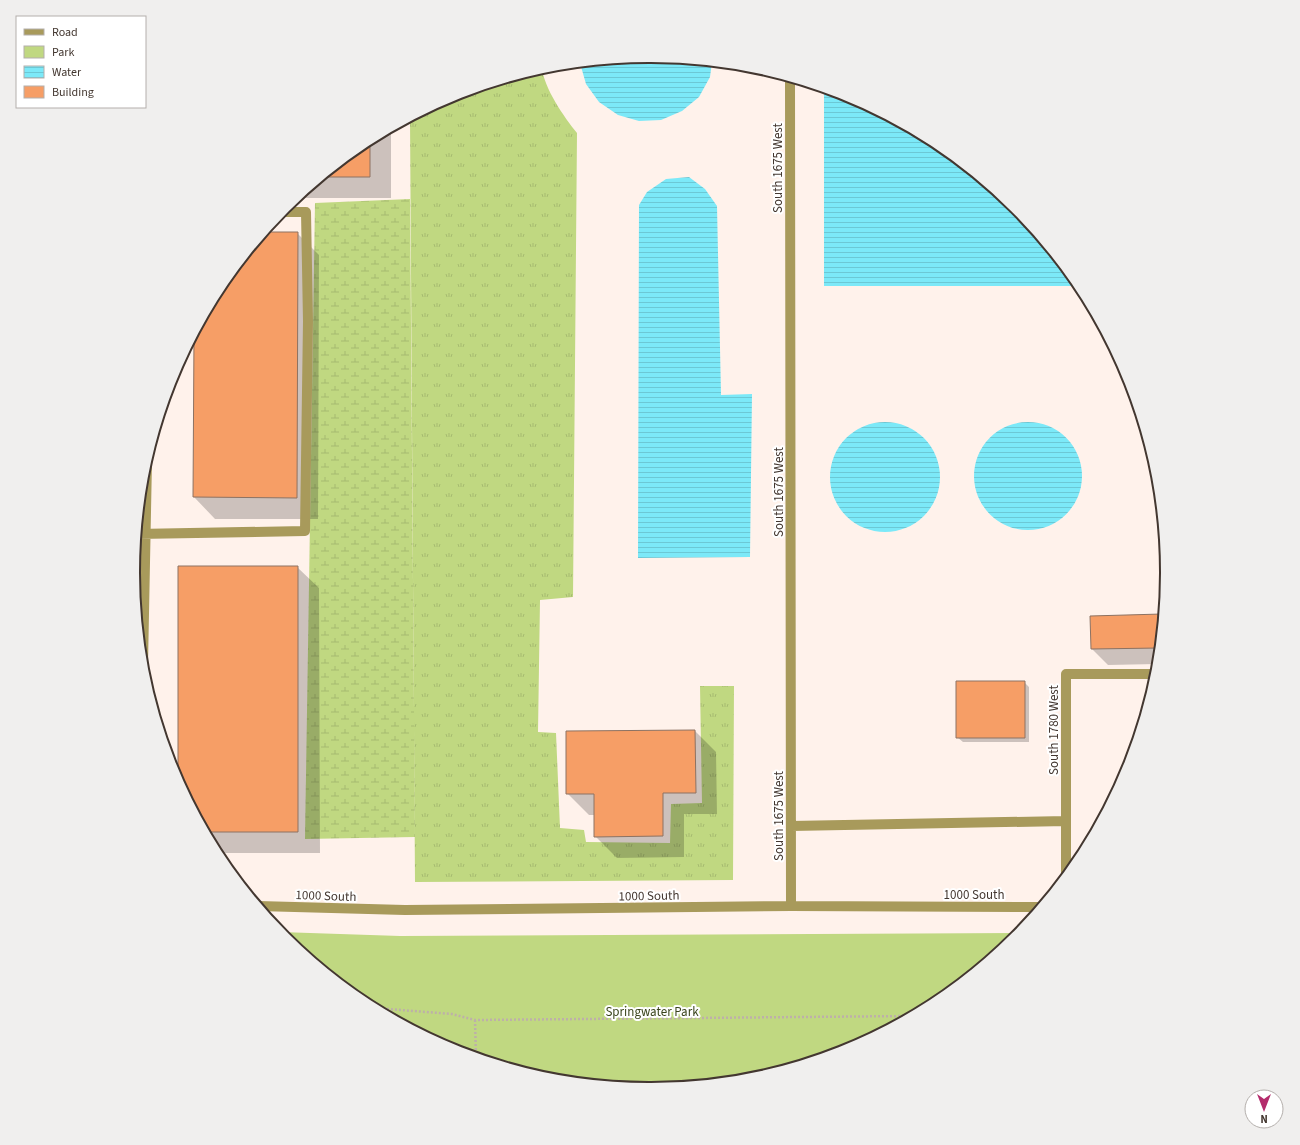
<svg xmlns="http://www.w3.org/2000/svg" width="1300" height="1145" font-family="'Source Sans 3',sans-serif">
<style>
.grass{fill:url(#grass-tufts)}
.wetland{fill:url(#wetland-marsh)}
.park{fill:#c0d881}
.water{fill:url(#water-rules)}
.shadow{fill:#0003}
.building{fill:#f69e66;stroke:#8d7262}
.lines{fill:none;stroke-linecap:round;stroke-linejoin:round}
.path{stroke:#bdb0a9;stroke-width:2.5;stroke-dasharray:2 2;stroke-linecap:butt}
.minor{stroke:#a89a5b;stroke-width:10}
.labels{text-anchor:middle;stroke-width:4;stroke-linejoin:round;paint-order:stroke}
.street-label{font-size:13px;fill:#433730;stroke:#fff}
.park-label{font-size:13px;fill:#3a441c;stroke:#fff}
.rim{fill:none;stroke:#433730;stroke-width:2}
</style>
<defs>
<pattern id="grass-tufts" width="24" height="20" patternUnits="userSpaceOnUse"><rect width="24" height="20" fill="#c0d881"/><path d="M3 7l-1-3M5 7V3M7 7l1-3M15 17l-1-3M17 17v-4M19 17l1-3" fill="none" stroke="#a6ba70"/></pattern>
<pattern id="wetland-marsh" width="20" height="14" patternUnits="userSpaceOnUse"><rect width="20" height="14" fill="#c0d881"/><path d="M1 5h8M5 5V1M11 12h8M15 12V8" fill="none" stroke="#a6ba70"/></pattern>
<pattern id="water-rules" width="6" height="5" patternUnits="userSpaceOnUse"><rect width="6" height="5" fill="#7ce9f8"/><path d="M0 2.5h6" fill="none" stroke="#6cc8d5"/></pattern>
</defs>
<rect width="100%" height="100%" fill="#fff2eb"/>
<path class="grass" d="M542,68C544,88 564,117 577,133L573,597L540,600L538,732L556,733L560,828L584,830L586,842L670,843L671,804L702,803L700,686H734L733,880L415,882L410,118L453,95Z"/>
<path class="wetland" d="M410,199L415,837L305,839L315,203Z"/>
<path class="park" d="M280,932L400,936L1019,933L1015,938L937,1002L847,1050L751,1079L650,1089L549,1079L452,1050L363,1002L285,938Z"/>
<path class="water" d="M650,56L712,62L710,77L699,97L682,111L661,120L639,121L618,115L599,102L586,84L580,63Z
M824,88L848,95L937,143L1015,207L1080,286H824Z
M689,177L705,189L717,206L721,395L752,394L750,557L638,558L639,205L647,192L666,179Z
M974 476a54 54 0 1 1 108 0a54 54 0 1 1-108 0Z
M830 477a55 55 0 1 1 110 0a55 55 0 1 1-110 0Z"/>
<path class="shadow" d="M391,128V198H296L363,143Z
M264,233H297L319,255L318,519H215L194,497L195,334L221,285Z
M297,567L319,588L320,853H217L179,781Z
M1162,615L1157,664L1108,665L1092,649L1091,617Z
M1024,682L1029,687V742H963L957,737Z
M695,731L716,752L717,814H684V857L617,858L595,836V815H589L567,793Z"/>
<path class="building" d="M370,139V177H322L363,143Z
M265,232H298L297,498L193,497L194,336L221,285Z
M178,566H298V832H206L178,780Z
M1162,614L1159,648L1091,649L1090,616Z
M956,681H1025V738H956Z
M695,730L696,793H663V836L594,837V794H566V731Z"/>
<g class="lines">
<path class="path" d="M375,1008L452,1014L475,1020L910,1016
M475,1020L476,1057"/>
<path class="minor" d="M790,78L791,906
M137,534L305,531L308,321L306,212H281
M143,664L147,461
M791,826L1066,821
M1066,876V674H1156
M258,906L405,910L791,906L1041,907"/>
</g>
<g class="labels">
<g class="street-label">
<text transform="translate(777 168) rotate(-90)" y="5">South 1675 West</text>
<text transform="translate(778 492) rotate(-90)" y="5">South 1675 West</text>
<text transform="translate(1053 730) rotate(-90)" y="5">South 1780 West</text>
<text transform="translate(778 816) rotate(-90)" y="5">South 1675 West</text>
<text x="974" y="899">1000 South</text>
<text transform="translate(326 895) rotate(2)" y="5">1000 South</text>
<text transform="translate(649 895) rotate(-1)" y="5">1000 South</text>
</g>
<g class="park-label">
<text x="652" y="1016">Springwater Park</text>
</g>
</g>
<path d="M0 0H1300V1145H0ZM649 63H651A509 509 0 0 1 1160 572V573A509 509 0 0 1 651 1082H649A509 509 0 0 1 140 573V572A509 509 0 0 1 649 63Z" fill="#f0efee" fill-rule="evenodd"/>
<path class="rim" d="M649 63H651A509 509 0 0 1 1160 572V573A509 509 0 0 1 651 1082H649A509 509 0 0 1 140 573V572A509 509 0 0 1 649 63Z"/>
<rect x="16" y="16" width="130" height="92" fill="#ffffff" stroke="#b4afac"/>
<rect x="24" y="29" width="20" height="6" fill="#a89a5b" stroke="#b4afac"/>
<text x="52" y="36" font-size="12" fill="#433730">Road</text>
<rect x="24" y="46" width="20" height="12" fill="#c0d881" stroke="#b4afac"/>
<text x="52" y="56" font-size="12" fill="#433730">Park</text>
<rect x="24" y="66" width="20" height="12" fill="url(#water-rules)" stroke="#b4afac"/>
<text x="52" y="76" font-size="12" fill="#433730">Water</text>
<rect x="24" y="86" width="20" height="12" fill="#f69e66" stroke="#b4afac"/>
<text x="52" y="96" font-size="12" fill="#433730">Building</text>
<g transform="translate(1264 1109) rotate(180)"><circle r="19" fill="#ffffff" stroke="#b4afac"/>
<path d="M0-3L7 15L0 10L-7 15Z" fill="#b42c6c"/>
<text y="-6" font-size="11" font-weight="bold" text-anchor="middle" fill="#433730">N</text>
</g>
</svg>
